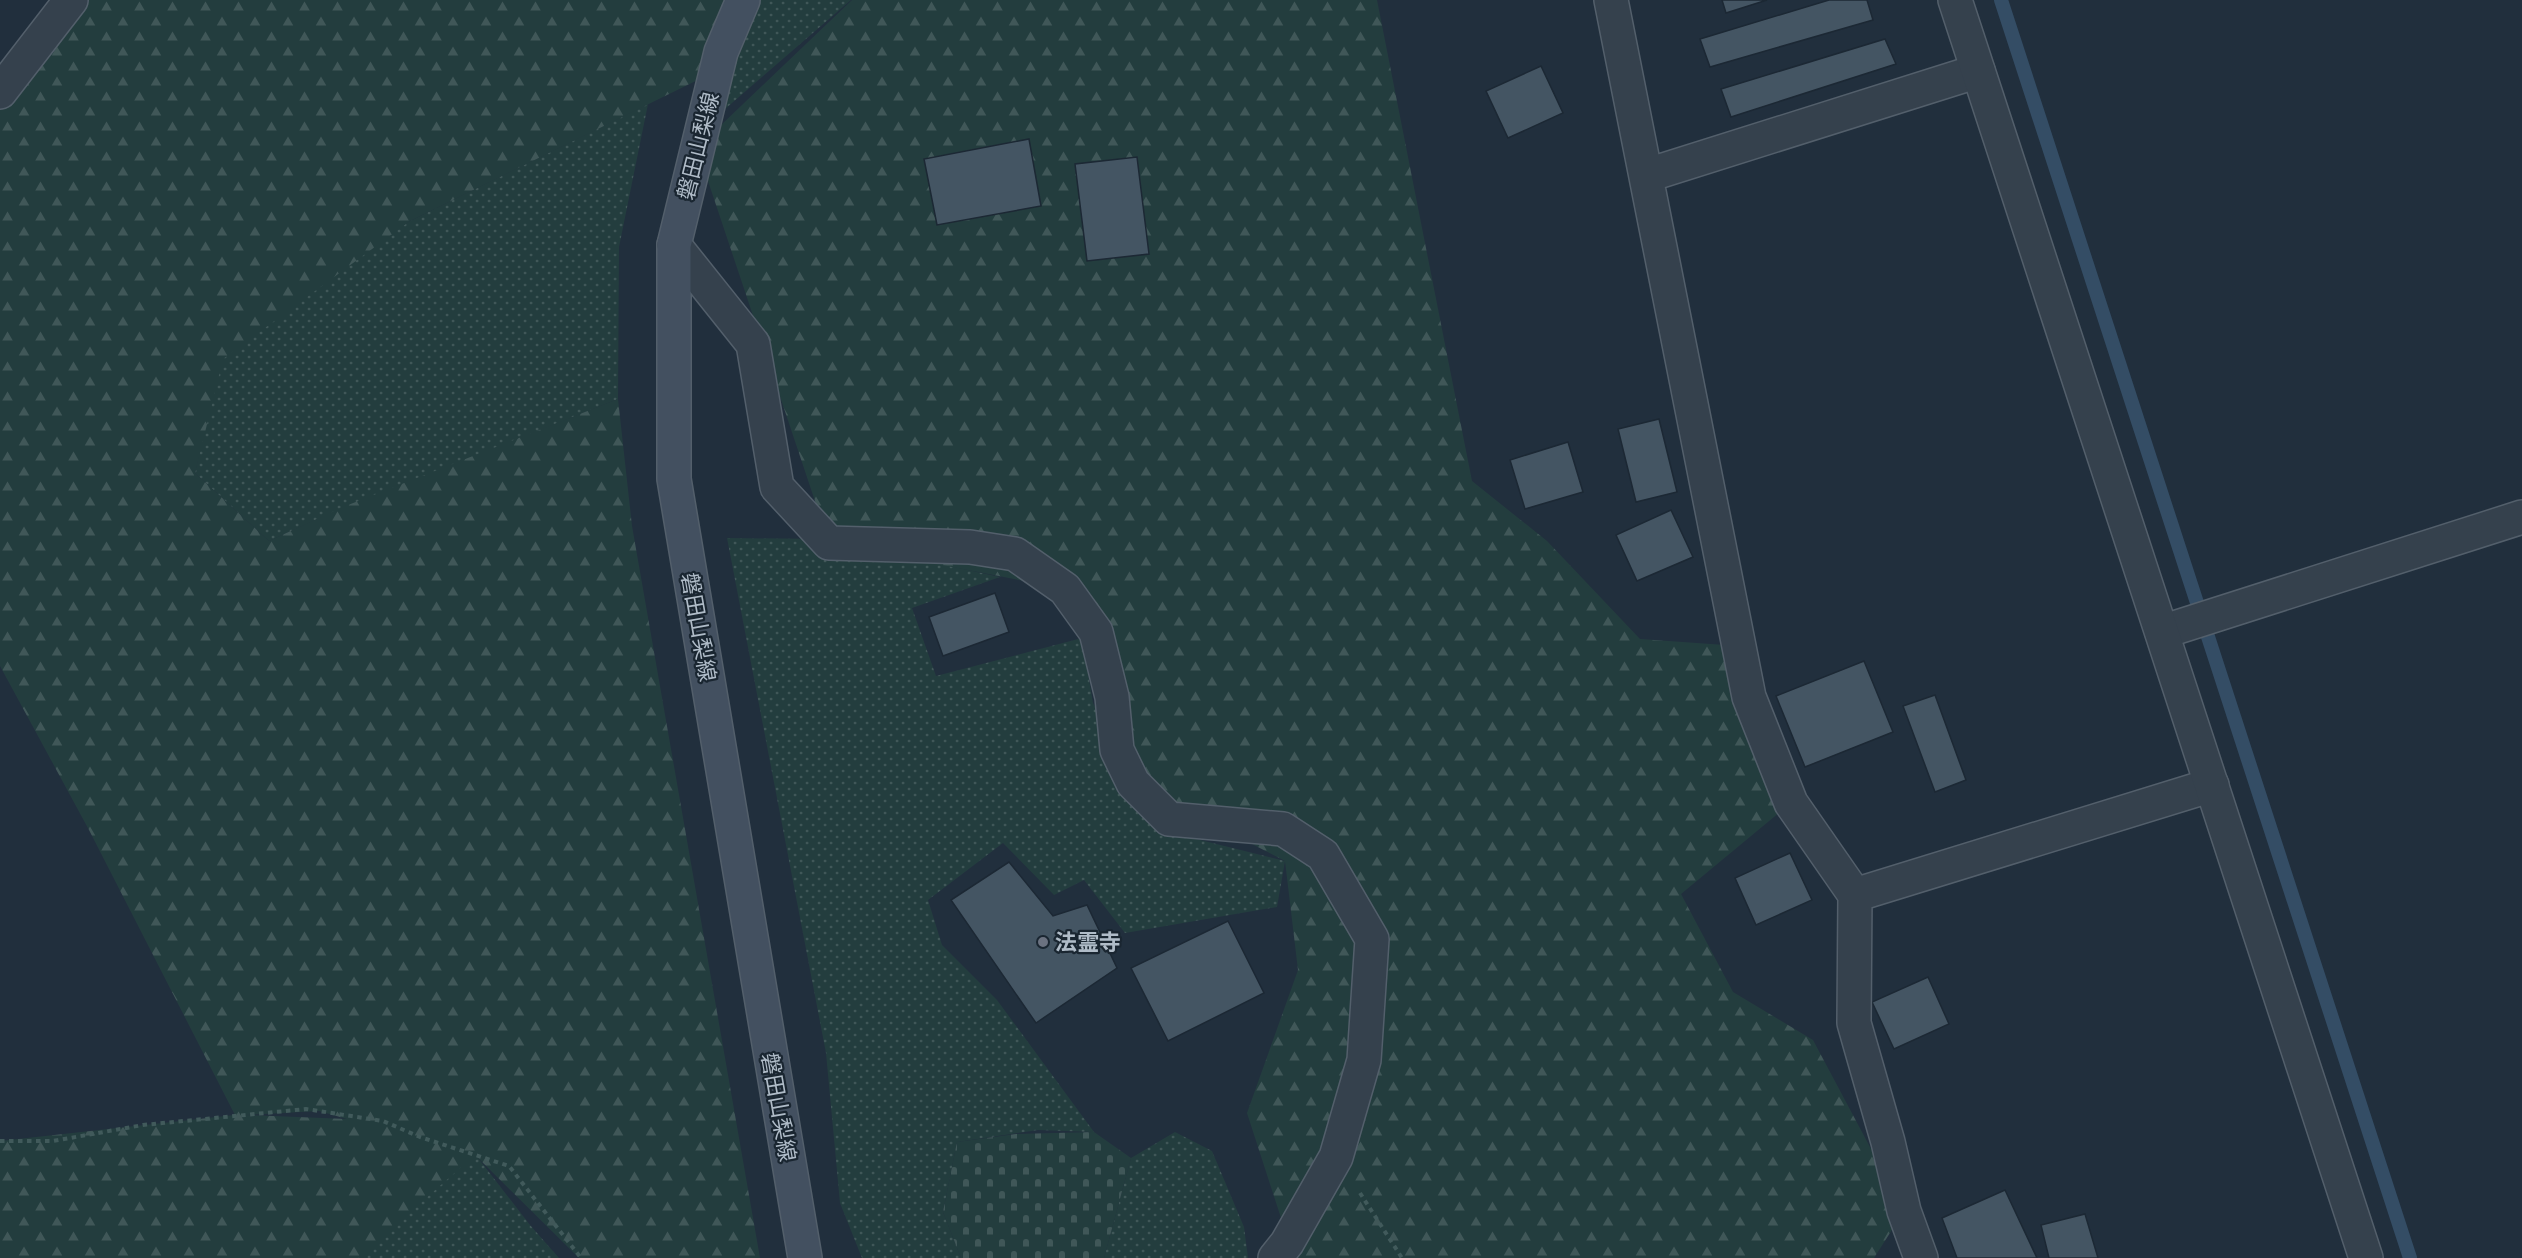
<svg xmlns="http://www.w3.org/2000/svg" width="2522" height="1258" font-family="'PT Sans Narrow','Noto Sans JP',sans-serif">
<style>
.grass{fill:url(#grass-dots)}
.forest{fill:url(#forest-firs);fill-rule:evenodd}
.cemetery{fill:url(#cemetery-stones)}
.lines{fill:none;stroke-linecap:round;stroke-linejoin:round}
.stream{stroke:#344d65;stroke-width:14}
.building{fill:#445563;stroke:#1c2834;stroke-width:1.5}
.minor-casing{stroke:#535f6b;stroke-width:36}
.tertiary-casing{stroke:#535f6b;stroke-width:36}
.secondary-casing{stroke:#535f6b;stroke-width:36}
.path{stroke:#415a5b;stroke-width:4;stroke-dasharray:4.5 4.5;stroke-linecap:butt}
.minor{stroke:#35414d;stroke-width:33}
.tertiary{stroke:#35414d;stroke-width:33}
.secondary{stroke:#435060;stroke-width:33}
.worship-dot{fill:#6b7280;stroke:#1a2631;stroke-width:2}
.labels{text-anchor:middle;stroke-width:4.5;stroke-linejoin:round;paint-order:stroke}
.street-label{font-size:22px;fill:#b0bcc8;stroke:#1a2631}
.poi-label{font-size:22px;font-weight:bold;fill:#b0bcc8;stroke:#1a2631;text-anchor:start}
</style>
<defs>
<pattern id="grass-dots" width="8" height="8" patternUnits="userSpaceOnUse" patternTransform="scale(1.5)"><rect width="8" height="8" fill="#233d3e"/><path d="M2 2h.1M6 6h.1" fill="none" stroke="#405758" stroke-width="1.8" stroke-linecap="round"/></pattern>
<pattern id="forest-firs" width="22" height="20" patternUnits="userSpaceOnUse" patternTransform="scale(1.5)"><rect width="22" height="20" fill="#233d3e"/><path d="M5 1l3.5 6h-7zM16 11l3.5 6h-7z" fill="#405758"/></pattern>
<pattern id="cemetery-stones" width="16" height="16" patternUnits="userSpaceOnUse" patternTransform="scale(1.5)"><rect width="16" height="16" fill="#233d3e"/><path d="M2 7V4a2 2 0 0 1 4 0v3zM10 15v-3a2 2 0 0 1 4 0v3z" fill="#405758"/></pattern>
</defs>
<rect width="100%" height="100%" fill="#212f3d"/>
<path class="grass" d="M751,0H851L702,129Z
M648,104L619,247L618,399L320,518L269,541L195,473L223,345L410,221Z
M727,538L825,539L1000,577L912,608L936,676L1082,638L1093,703L1133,783L1176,834L1285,861L1277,907L1125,933L1084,880L1054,895L1003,843L928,900L942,945L997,1000L1094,1132L1038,1130L957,1142L943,1212L961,1258H862L840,1203L826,1053Z
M1175,1132L1212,1151L1244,1227L1248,1258H1104L1131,1158Z
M475,1154L530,1225L559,1258H348Z"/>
<path class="forest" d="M77,0H745L716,71L410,221L223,359L195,473L269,541L343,507L618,399L632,526L760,1258H579L475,1155L358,1258H0V1141L235,1115L89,830L0,666V95ZM319,1111L347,1119L245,1115Z
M852,0H1377L1472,481L1547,541L1640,639L1725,645L1791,803L1681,894L1733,992L1813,1040L1904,1211L1874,1258H1294L1247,1113L1298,970L1285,861L1133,783L1065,589L829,543L697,148Z"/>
<path class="cemetery" d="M1094,1132L1131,1158L1104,1258H961L943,1212L957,1142L1016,1134Z"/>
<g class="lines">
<path class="stream" d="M2001,0L2410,1258"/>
</g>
<path class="building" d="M1722,0H1767L1726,13Z
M1829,0H1867L1873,20L1710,67L1700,39Z
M1885,39L1896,64L1731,117L1721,89Z
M1541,66L1563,113L1508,138L1486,91Z
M1029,139L1041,206L937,225L924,159Z
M1137,157L1149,254L1087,261L1075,164Z
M1659,419L1677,492L1636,502L1618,429Z
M1568,442L1583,492L1525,509L1510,460Z
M1671,510L1693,557L1637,581L1616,535Z
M995,593L1009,632L943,656L929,617Z
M1864,661L1893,732L1805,767L1776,696Z
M1935,695L1966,780L1935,792L1903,706Z
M1790,853L1812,900L1756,925L1735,878Z
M1009,862L1053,916L1087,905L1117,968L1036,1023L951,900Z
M1228,921L1264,993L1168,1041L1131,968Z
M1928,977L1949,1024L1894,1049L1872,1002Z
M2005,1190L2037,1258H1957L1942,1218Z
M2085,1214L2098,1258H2049L2041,1225Z"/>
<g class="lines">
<g class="minor-casing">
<path id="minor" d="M1611,0L1749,697L1791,803L1855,895L1854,1023L1888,1142L1904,1211L1921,1258
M0,92L71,0
M1648,175L1978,71
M674,245L753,344L777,487L829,543L970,547L1015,554L1065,589L1096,632L1112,697L1117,750L1133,783L1169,819L1283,829L1323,855L1372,939L1364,1060L1336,1157L1287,1243L1275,1258
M2162,632L2522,517
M1855,895L2212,785"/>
</g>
<g class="tertiary-casing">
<path id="tertiary" d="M1955,0L2366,1258"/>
</g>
<g class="secondary-casing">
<path id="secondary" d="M743,0L721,52L674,245V479L805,1258"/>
</g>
<path class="path" d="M0,1141H53L143,1125L306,1109L383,1121L420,1137L509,1166L581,1258
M1360,1193L1402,1258"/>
<use href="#minor" class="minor"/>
<use href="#tertiary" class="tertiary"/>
<use href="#secondary" class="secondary"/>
</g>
<circle class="worship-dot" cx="1043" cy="942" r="6"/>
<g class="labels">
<g class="street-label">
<text transform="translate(698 146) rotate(-76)" y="8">磐田山梨線</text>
<text transform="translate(699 627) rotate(80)" y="8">磐田山梨線</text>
<text transform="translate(779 1107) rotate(80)" y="8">磐田山梨線</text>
</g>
<g class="poi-label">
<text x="1055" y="950">法霊寺</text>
</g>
</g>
</svg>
